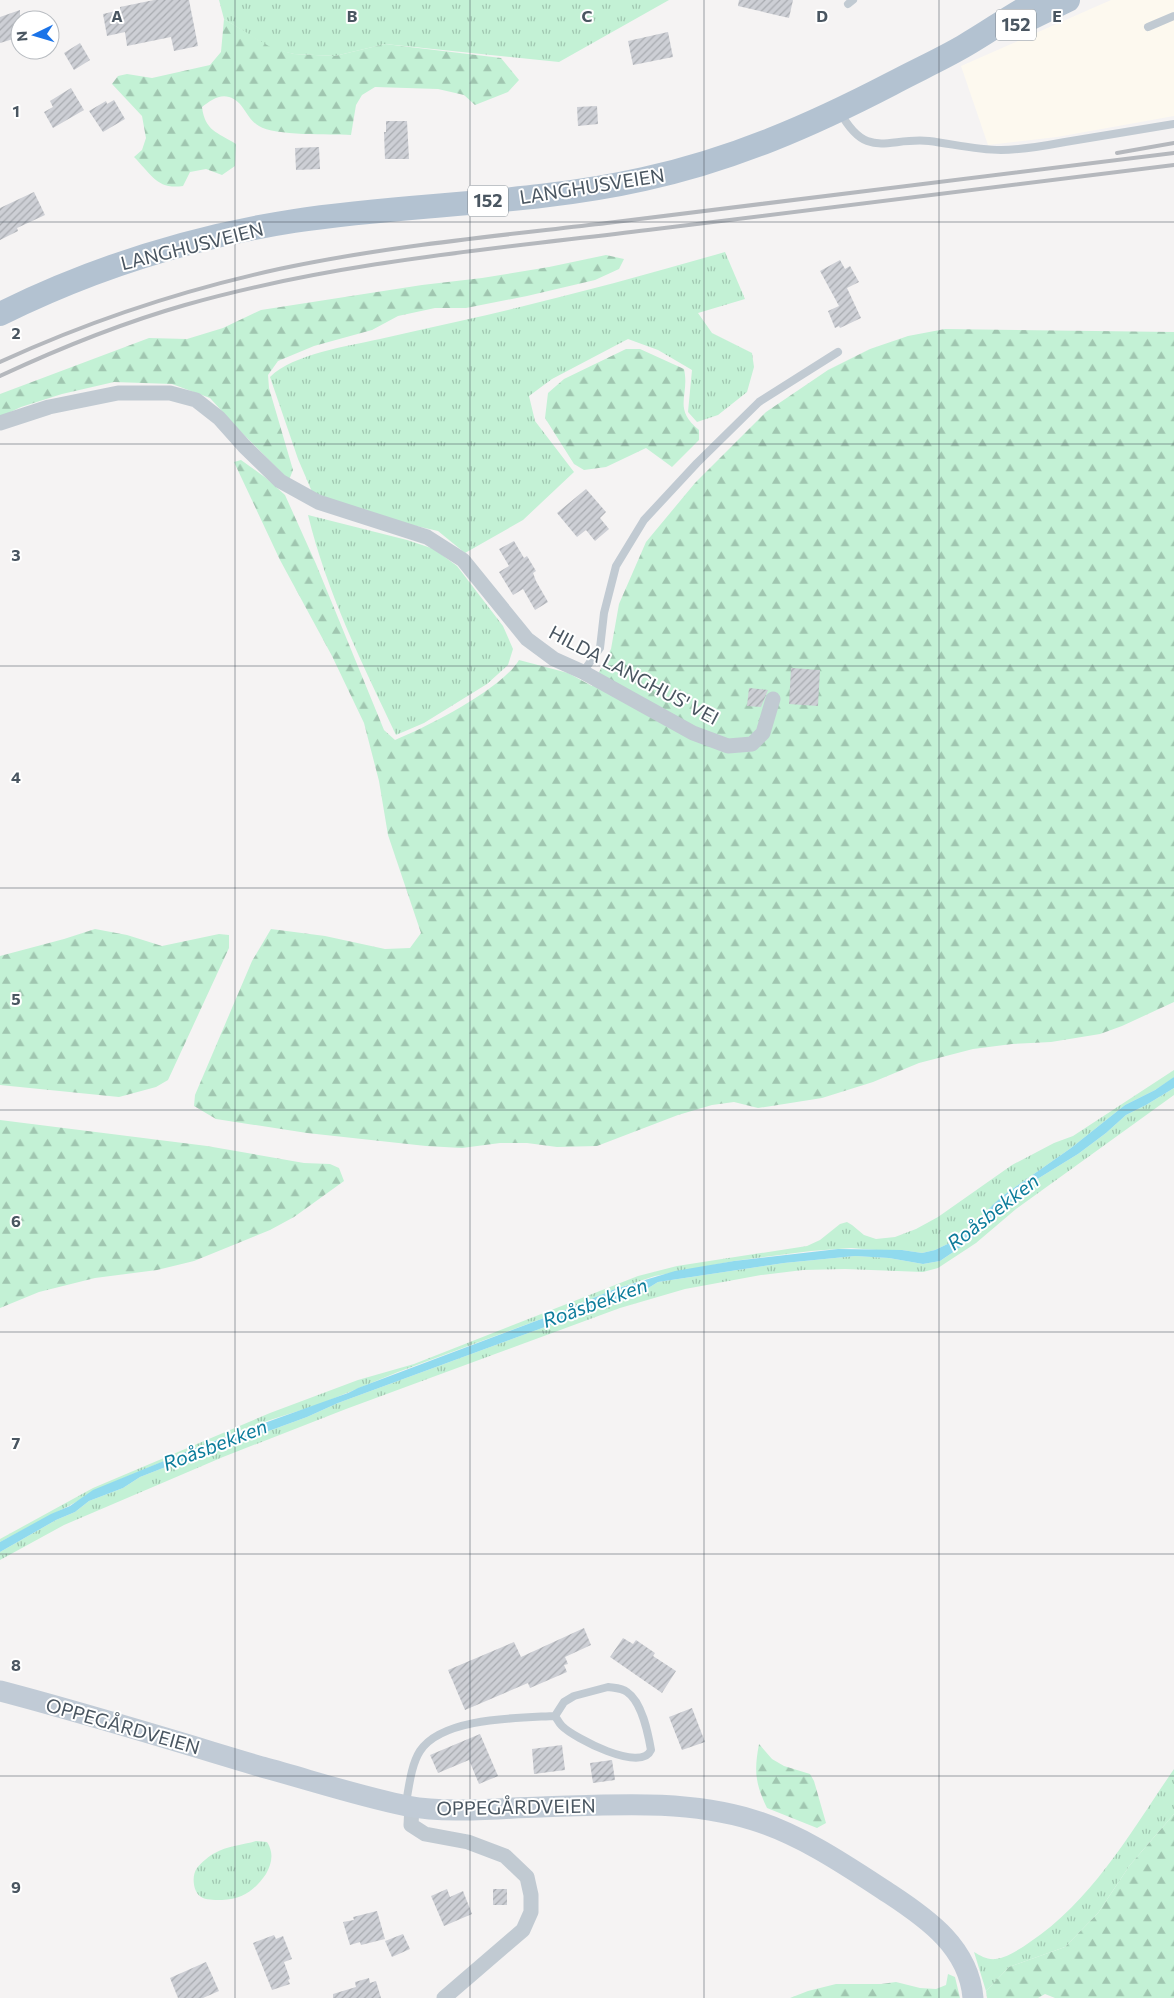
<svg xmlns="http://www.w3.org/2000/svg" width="1174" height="1998" font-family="Commissioner,sans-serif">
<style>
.commercial{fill:#fdf9ef}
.grass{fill:url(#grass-tufts)}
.forest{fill:url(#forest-firs)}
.water{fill:#90daee}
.building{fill:url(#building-hatch)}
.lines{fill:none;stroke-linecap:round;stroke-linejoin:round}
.service{stroke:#c1cad2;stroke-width:8}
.minor{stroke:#c1cad2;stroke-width:15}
.secondary{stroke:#c1cbd6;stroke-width:21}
.primary{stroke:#b3c2d1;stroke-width:24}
.rail{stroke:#b5b8bd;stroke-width:4}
.grid{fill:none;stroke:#4a5661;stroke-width:1;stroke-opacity:0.55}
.labels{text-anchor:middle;stroke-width:4;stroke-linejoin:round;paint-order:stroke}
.shield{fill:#fff;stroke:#808990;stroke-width:1}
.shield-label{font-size:18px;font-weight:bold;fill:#4a5661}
.street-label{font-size:19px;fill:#4a5661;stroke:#fff}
.water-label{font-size:20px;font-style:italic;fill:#0c7c9b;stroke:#fff}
.grid-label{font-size:16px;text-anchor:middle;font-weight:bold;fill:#4a5661;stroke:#fff;stroke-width:4;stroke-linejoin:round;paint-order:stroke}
</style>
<defs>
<pattern id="grass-tufts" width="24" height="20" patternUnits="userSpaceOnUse" patternTransform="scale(1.25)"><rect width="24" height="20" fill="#c3f1d5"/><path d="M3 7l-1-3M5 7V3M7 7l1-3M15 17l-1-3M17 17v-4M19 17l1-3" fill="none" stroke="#a0c6b0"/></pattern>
<pattern id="forest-firs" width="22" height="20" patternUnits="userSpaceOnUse" patternTransform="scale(1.25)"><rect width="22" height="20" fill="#c3f1d5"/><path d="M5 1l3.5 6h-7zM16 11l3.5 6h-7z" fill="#a0c6b0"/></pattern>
<pattern id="building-hatch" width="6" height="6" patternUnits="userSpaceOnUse" patternTransform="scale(1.25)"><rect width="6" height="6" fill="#cdcfd5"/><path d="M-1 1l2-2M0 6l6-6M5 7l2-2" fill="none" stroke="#a8abb0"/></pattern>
</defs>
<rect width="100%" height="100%" fill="#f5f3f3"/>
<path class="commercial" d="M1111,0H1174V116L1057,137L988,145L961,66Z"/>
<path class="grass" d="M219,0H669L559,62L385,44L335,56L294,54L272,49L224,19Z
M725,252L745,299L698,313L712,333L752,353L754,367L747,392L718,415L697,422L688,412L692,370L658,350L628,339L552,379L529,396L535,421L574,472L523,520L465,553L438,531L390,520L313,494L298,459L270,377C293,354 348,346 380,339C415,331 451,323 487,315C567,296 646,275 725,252Z
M308,515L407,540L434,549L457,566L503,626L513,649L508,665L487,684L424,723L396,735C362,663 327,593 308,515Z
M1174,1070V1077L1172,1079L1155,1090L1125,1105L1071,1148L1001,1197L958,1239L935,1250L922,1253L902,1250H876L851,1248L811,1251L734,1261L655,1276L615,1289L560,1312L398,1372L320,1404L267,1421L198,1447L114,1482L0,1542V1539L93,1488L270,1413L358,1380L414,1364L638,1276L677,1266L807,1246L820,1240L840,1224L847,1222L852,1225L864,1235L876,1239L895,1237L916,1229L938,1217L1012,1165L1054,1143L1073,1136Z
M1174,1088V1095L1016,1209L976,1243L938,1268L923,1272L845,1269L803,1270L761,1275L685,1289L620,1308L346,1409L223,1457L64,1525L0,1560V1552L56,1520L75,1512L89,1501L123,1488L140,1477L222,1445L266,1432L307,1417L338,1403L575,1316L618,1298L645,1290L658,1282L784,1263L855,1256L889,1258L923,1264L940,1261L968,1242L1007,1205L1039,1178L1078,1154L1106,1133L1126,1115L1146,1105Z
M1174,1769V1814L1130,1865L1098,1913L1065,1947L1009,1967L986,1991L974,1952C981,1956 987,1960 996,1959C1008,1957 1020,1949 1030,1942C1093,1900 1132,1830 1174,1769Z
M256,1841L267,1842C274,1853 272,1863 266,1874C254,1891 243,1899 222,1900C217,1900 208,1900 203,1898C193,1894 191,1876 197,1868C201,1863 210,1855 215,1853C226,1846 243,1845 256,1841Z"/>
<path class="forest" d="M224,19L272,48L294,54L335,56L385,44L501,58L519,80L508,92L475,105L464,95L438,89L375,87L362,95L356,105L351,135C331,134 274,136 259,126C246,119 244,101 229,97C219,94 210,101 202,107C205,131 217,132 236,144L235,166L222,175L206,169L190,172L183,186C157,190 151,174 134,157L142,150L146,138L142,116L112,84L118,76L127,74L152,78L210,65L221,52Z
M606,255L624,259L619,269L595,280L527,296L466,308H435L398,316L372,330L314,346L278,361L268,375L269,388L293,470L289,480L239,430L210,398L172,384L114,382L62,394L21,407L0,417V394L149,338L187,339L223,328L261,310L422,285L482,278L549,267Z
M945,329L1174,332V1002L1122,1026L1100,1034L1051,1042L1012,1044L973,1049L919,1063L873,1082L822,1098L758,1108L734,1102L712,1105L678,1115L597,1146L557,1147L527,1143H500L462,1148L426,1146L307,1133L216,1119L194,1106L195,1095L252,961L271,929L325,936L385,949L410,948L421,933L388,835L379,781L364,723L332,656L280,560L234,462L241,460L266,478L285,495L316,564L384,730L395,740C427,727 502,689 519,660L568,673L592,686L611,649L619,604L646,542L695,483L766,412L828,370L870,349L908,336Z
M626,349H640L684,369C690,396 672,408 699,430V440L672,467L646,448L606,467L584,470L574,464L545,418L548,393L564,379Z
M95,929L127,935L162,946L219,934L229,935V948L168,1080L156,1087L119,1097L0,1085V956L64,939Z
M0,1120L207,1146L304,1163L330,1164L339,1168L344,1181L294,1217L270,1230L194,1261L157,1270L95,1278L39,1292L0,1308Z
M759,1744L772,1759L784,1766L810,1774L814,1781L826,1823L817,1828L767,1808C755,1783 754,1771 759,1744Z
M1174,1814V1998H1055L1045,1994L1038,1998H987L986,1991L1009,1967L1065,1947L1098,1913L1130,1865Z
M948,1974L955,1977L960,1998H790L808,1991L836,1984H881L896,1982L920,1988L936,1989L946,1985Z"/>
<path class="water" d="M1174,1077V1088L1146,1105L1126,1115L1106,1133L1078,1154L1039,1178L1007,1205L968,1242L940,1261L923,1264L889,1258L855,1256L784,1263L658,1282L645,1290L618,1298L575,1316L338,1403L307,1417L266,1432L222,1445L140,1477L123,1488L89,1501L75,1512L56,1520L0,1552V1542L51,1514L70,1506L93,1490L198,1447L348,1393L358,1388L560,1312L615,1289L675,1271L734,1261L838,1249L902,1250L922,1253L935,1250L958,1239L1001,1197L1071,1148L1125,1105L1155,1090Z"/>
<path class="building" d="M154,0H189L198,46L174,51L171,37L127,46L125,32L107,36L103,14L120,10V7Z
M739,0H793L789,18L738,6Z
M20,10V37L0,43V17Z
M668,32L673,57L633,65L628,41Z
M80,43L90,60L74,70L64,53Z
M71,88L84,110L53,128L44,112L53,107L50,101Z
M114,100L125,119L103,132L89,111L106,101L107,104Z
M597,106L598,124L578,126L577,107Z
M386,121H407L409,159H385L384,132H386Z
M319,147L320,169L296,170L295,148Z
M34,192L45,215L17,228L18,231L0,240V208Z
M840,260L845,269L850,266L859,282L847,288L861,318L840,328L839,326L835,328L828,311L839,306L820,271Z
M586,489L606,512L600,518L609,529L595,541L586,530L577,537L557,513Z
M514,541L524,558L527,556L536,571L533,573L536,581L548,602L535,610L523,589L513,595L499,572L509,566L499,549Z
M791,668L820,670L818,706L789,704Z
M749,688L768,690L761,707L747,706Z
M584,1628L591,1645L565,1657L568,1664L564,1665L567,1672L530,1688L528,1683L465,1710L448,1670L514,1642L521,1657Z
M623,1638L633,1644L636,1640L655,1653L653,1656L676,1671L662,1693L610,1657Z
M692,1708L705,1742L682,1750L669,1717Z
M480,1734L498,1776L479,1784L469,1760L438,1773L430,1755Z
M562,1745L565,1770L534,1774L532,1749Z
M612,1760L615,1780L593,1783L590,1763Z
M447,1889L450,1897L463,1891L472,1914L444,1926L431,1896Z
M493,1889H507V1905H493Z
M377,1911L385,1939L361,1945L360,1942L350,1945L343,1922L354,1920L353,1917Z
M403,1934L410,1949L392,1957L385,1941Z
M274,1935L276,1939L283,1936L292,1959L284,1962L290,1979L288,1980L290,1984L272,1990L253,1943Z
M206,1962L219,1991L203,1998H178L170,1978Z
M369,1978L370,1983L376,1981L381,1998H333V1994L356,1987L355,1982Z"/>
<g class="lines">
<path class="service" d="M848,4L853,0
M1148,27L1174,16
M840,112C867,161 887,137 929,141C953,144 976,150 1001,150C1022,150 1044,146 1065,142C1101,136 1138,130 1174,124
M583,672L600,648L604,613L616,566L644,520L697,463L759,402L838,352
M608,1687C614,1688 622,1688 627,1692C642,1702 648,1733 651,1750C641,1773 574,1738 562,1726C559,1723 557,1719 555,1716L564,1702L574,1696Z
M406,1803C409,1787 411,1765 420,1751C442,1717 519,1718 555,1716"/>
<path class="minor" d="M0,423L49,407L118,393H170L196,400L219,418L244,446L280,481L318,502L427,537L463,560L527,639L554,659L583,672L693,733L728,746L752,744L763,733L773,699
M412,1806L411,1825L425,1834L468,1842L505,1856L527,1877L531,1895V1912L523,1930L444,1998"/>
<path class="secondary" d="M0,1691C88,1714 175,1741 262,1767C310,1780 358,1796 407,1806C450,1814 497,1808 541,1807C612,1805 684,1799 753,1820C802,1835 847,1866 890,1894C928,1919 969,1948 973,1998"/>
<path class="primary" d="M1025,21L1068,0
M0,314C93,268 191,237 294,221C410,203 529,205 644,179C732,160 812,125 891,84C915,71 940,60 964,46C990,31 1013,14 1040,0"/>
<path class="rail" d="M1117,153L1174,143
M0,362C89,321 183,290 279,269C387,246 497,236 607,223C796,199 985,177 1174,153
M0,376C60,348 122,323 185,305C336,262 493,249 648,230C824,208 999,186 1174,165"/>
</g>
<path class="grid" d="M235,0V1998M470,0V1998M704,0V1998M939,0V1998M0,222H1174M0,444H1174M0,666H1174M0,888H1174M0,1110H1174M0,1332H1174M0,1554H1174M0,1776H1174"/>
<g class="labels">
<g class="shield">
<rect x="996" y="9.5" width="40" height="31" rx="4"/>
<rect x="468" y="185.5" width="40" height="31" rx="4"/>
</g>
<g class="shield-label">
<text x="1016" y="31">152</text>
<text x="488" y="207">152</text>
</g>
<g class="street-label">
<text transform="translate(592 186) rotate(-9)" y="7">LANGHUSVEIEN</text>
<text transform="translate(192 246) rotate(-14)" y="7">LANGHUSVEIEN</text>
<text transform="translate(634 675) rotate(28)" y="7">HILDA LANGHUS' VEI</text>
<text transform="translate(123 1726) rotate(16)" y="7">OPPEGÅRDVEIEN</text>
<text transform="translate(516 1807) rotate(-1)" y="7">OPPEGÅRDVEIEN</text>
</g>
<g class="water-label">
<text transform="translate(993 1212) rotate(-38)" y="7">Roåsbekken</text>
<text transform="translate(595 1303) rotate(-20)" y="7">Roåsbekken</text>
<text transform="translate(215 1445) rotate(-21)" y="7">Roåsbekken</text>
</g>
</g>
<g class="grid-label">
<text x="117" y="22">A</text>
<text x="352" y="22">B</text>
<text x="587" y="22">C</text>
<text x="822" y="22">D</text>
<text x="1057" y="22">E</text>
<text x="16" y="117">1</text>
<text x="16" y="339">2</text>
<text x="16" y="561">3</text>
<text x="16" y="783">4</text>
<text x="16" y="1005">5</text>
<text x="16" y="1227">6</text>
<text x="16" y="1449">7</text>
<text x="16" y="1671">8</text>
<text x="16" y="1893">9</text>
</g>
<g transform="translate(35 35) rotate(265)"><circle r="24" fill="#ffffff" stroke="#b7bbc0"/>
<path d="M0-4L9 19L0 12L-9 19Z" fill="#1a73e8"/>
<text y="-8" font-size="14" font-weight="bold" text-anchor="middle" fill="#4a5661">N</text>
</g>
</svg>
